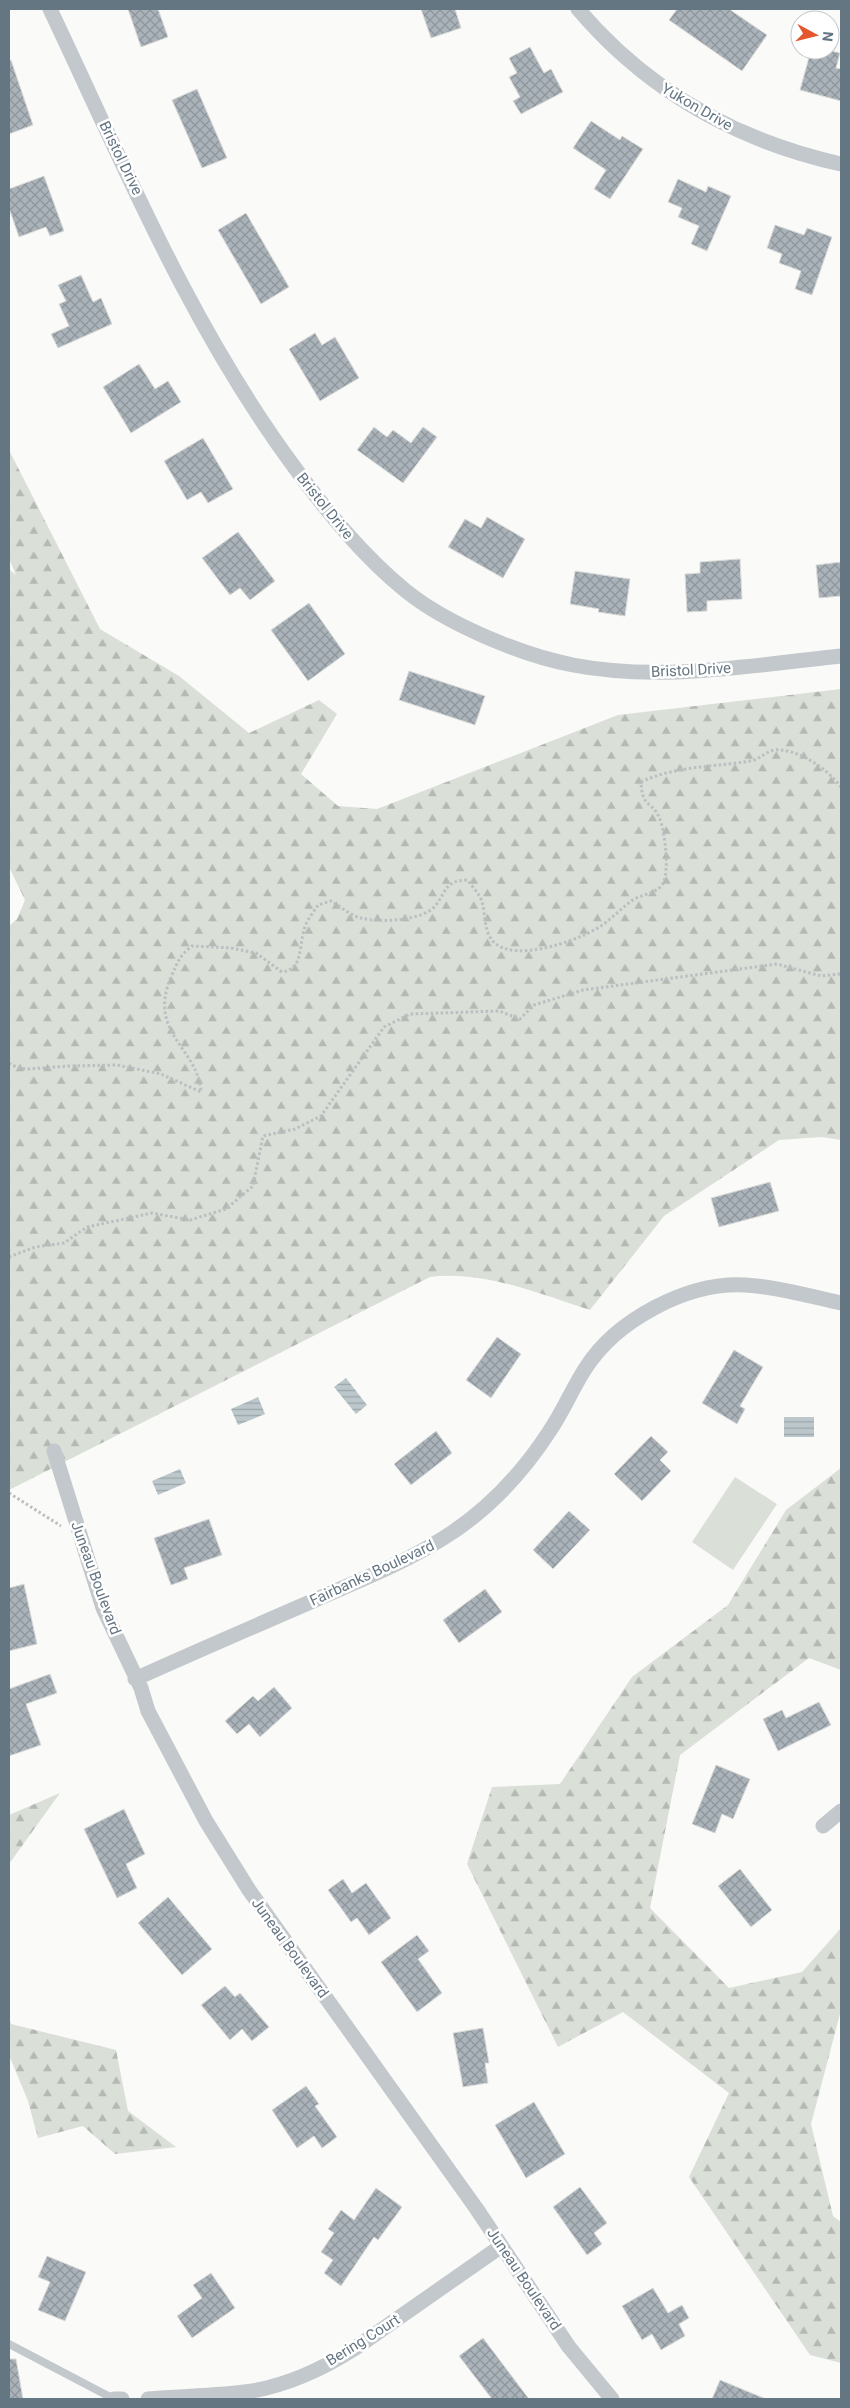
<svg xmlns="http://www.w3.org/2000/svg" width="850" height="2408" font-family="Roboto,sans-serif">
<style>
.forest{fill:url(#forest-firs)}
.pitch{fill:#dadfd7}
.water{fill:url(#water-rules)}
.building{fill:url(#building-cross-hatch);stroke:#dcdcda}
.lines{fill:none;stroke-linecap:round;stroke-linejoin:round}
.path{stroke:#bbbfc2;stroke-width:3;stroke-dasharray:2.5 2.5;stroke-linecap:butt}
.service{stroke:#c3c8cc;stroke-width:8}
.minor{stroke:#c3c8cc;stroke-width:15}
.labels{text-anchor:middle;stroke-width:5;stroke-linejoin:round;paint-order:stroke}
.street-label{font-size:15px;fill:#657683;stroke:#fff}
</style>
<defs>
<pattern id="forest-firs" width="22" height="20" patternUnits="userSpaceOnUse" patternTransform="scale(1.25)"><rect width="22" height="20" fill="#dadfd7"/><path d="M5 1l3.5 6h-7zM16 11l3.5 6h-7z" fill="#b4b9b4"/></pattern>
<pattern id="water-rules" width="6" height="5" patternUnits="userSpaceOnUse" patternTransform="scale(1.25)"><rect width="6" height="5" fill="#bbc7cb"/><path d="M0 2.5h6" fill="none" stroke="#9ca6aa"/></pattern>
<pattern id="building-cross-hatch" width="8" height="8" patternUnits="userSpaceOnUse" patternTransform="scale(1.25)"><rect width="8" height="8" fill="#aab3b9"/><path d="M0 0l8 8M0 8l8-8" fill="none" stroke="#8e969c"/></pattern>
</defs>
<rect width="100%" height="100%" fill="#fafaf8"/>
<path class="forest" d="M9,450L100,629L179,676L249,733L319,700L337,714L301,774L338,806L377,809L618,715L841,689V1140L822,1137L779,1140L664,1216L590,1310C540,1294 483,1270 430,1277L9,1490V926L17,919L25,900L9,867V569L16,575L9,559Z
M841,1468V1670L809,1658L680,1755L650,1908L729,1988L802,1972L841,1928V2010L811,2124L833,2216L841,2222V2363L810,2355L689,2177L729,2093L623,2012L558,2047L467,1864L492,1787L560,1784L632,1677L728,1605L786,1510Z
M60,1793L9,1864V1815Z
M9,2018L11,2024L116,2050L128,2111L176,2147L115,2154L83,2126L38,2138L28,2101L9,2055Z"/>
<path class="pitch" d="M735,1477L777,1504L733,1570L692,1542Z"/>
<path class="water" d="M346,1378L367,1405L356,1414L334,1387Z
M258,1397L265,1414L238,1425L231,1409Z
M784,1417H814V1437H784Z
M180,1469L186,1483L158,1495L152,1481Z"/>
<path class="building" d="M128,9H158L168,37L141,47Z
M421,9H455L461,28L431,38Z
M677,9H729L767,35L742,71L669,20Z
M530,47L544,73L551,69L563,92L521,114L513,101L520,97L509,77L517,73L509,58Z
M811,50H828L840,53L836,68L841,69V101L800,90Z
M11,60L33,125L9,134V61Z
M197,89L227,158L202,168L172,100Z
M591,121L620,140L622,136L643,149L610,199L594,189L606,170L573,148Z
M44,176L64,231L50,236L46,227L19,237L9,208V189Z
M678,179L706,192L708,186L731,196L707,251L691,244L699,226L678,217L682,208L668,202Z
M246,213L289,287L261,304L218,230Z
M775,225L804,235L807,228L832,237L812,295L795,289L801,271L779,263L782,254L767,248Z
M81,275L93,302L101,298L112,324L58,348L51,334L69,326L59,304L66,301L58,285Z
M315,333L322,345L335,337L359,378L320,401L289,349Z
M139,364L155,389L168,381L181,402L131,433L103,387Z
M374,427L387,437L393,430L411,443L423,427L437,437L403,483L357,450Z
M203,438L233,489L208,503L201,492L187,500L164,461Z
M487,517L525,539L503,578L448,547L465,519L481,528Z
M238,532L275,581L250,600L240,588L230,595L202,558Z
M740,559L742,599L707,601V611L687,612L685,574L700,573V562Z
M841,562V596L819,598L816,565Z
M575,571L630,579L625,616L598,612L599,609L570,604Z
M309,603L345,654L308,681L271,630Z
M409,671L485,696L475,725L399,700Z
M770,1182L779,1211L719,1227L711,1198Z
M497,1337L521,1354L491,1398L466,1380Z
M734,1350L763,1367L740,1406L745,1409L737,1424L702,1403Z
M436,1431L452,1453L411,1485L394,1464Z
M651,1436L668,1452L660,1460L671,1471L642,1501L614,1474Z
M569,1511L590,1530L553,1569L533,1550Z
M209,1519L222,1555L184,1568L188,1579L171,1585L154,1538Z
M24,1584L37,1644L9,1651V1588Z
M485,1589L502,1612L459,1643L443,1620Z
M50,1674L57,1693L26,1704L41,1745L9,1756V1689Z
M274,1687L292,1708L260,1737L249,1724L237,1734L225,1721L253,1696L258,1701Z
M819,1702L831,1725L778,1751L763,1719L782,1710L786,1718Z
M716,1765L750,1779L733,1819L722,1814L715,1833L692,1824Z
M124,1809L145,1854L126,1864L137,1888L117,1898L84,1829Z
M740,1869L772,1910L751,1927L718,1886Z
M343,1879L352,1893L366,1883L391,1918L369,1935L357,1918L351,1922L328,1890Z
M168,1897L212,1949L182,1975L138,1923Z
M417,1935L429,1951L418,1959L442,1993L417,2012L381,1962Z
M225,1986L235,1997L240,1993L269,2027L252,2041L242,2029L230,2040L201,2005Z
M483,2028L489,2063H485L488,2083L463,2087L453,2033Z
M306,2086L319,2104L315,2106L337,2137L322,2148L314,2136L297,2148L272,2110Z
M534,2102L565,2154L526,2178L495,2125Z
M580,2187L607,2223L594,2233L602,2244L587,2255L553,2207Z
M376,2188L402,2207L378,2240L374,2237L341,2286L324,2273L333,2260L321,2252L334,2233L328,2229L341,2210L354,2220Z
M47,2256L86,2272L65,2321L38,2310L50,2282L38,2277Z
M211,2273L235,2308L192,2338L177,2316L202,2298L193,2285Z
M653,2288L668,2313L682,2305L689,2318L679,2324L685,2336L661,2350L652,2334L642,2340L622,2306Z
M483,2338L529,2399H492L459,2356Z
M9,2359H16L23,2399H9Z
M720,2380L766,2399H712Z"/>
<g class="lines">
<path class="path" d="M9,1063L18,1068L29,1069L69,1066L117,1065L161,1074L201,1092C198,1047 147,1034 171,977C178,962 179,956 192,946L231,948L256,953L282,972C303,969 299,947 304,930C306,921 313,913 318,905L331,901C340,906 351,916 361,918C379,923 424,921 436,905C447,890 445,881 467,880C472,886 479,893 482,902C486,914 483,934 496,944C517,961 573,942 594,930C608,923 618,911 630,902C639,894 660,894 664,881C669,868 665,830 659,817C652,801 642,808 641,782C674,766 715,767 750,761C762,759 768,748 781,750C803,752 828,770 841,787
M9,1257L35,1247L64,1243L87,1227L152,1213L190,1220L226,1209L253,1186L263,1136L295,1129L321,1116L384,1027L410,1014L499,1011L520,1019L534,1005L583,990L777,964L821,976L841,974
M9,1493L61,1526"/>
<path class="service" d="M9,2344L114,2399"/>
<path class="minor" d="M50,9C124,165 191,328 295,468C328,513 363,556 406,591C447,624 521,655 573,665C661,682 753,665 841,656
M578,9C647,90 737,141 841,164
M54,1451L103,1608L141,1688L148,1711L206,1821L249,1890L476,2208L569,2347L612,2399
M135,1679C195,1652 255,1626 315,1600C358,1581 402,1564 442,1539C486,1512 521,1475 549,1432C563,1412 572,1389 585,1369C616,1320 687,1282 745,1285C777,1287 810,1296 841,1303
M823,1826L841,1811
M114,2399H122
M148,2399C182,2396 218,2396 252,2391C287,2385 324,2368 354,2349L500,2247"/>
</g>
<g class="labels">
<g class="street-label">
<text transform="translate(697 107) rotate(30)" y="5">Yukon Drive</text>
<text transform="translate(121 158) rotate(64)" y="5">Bristol Drive</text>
<text transform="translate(325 506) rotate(51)" y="5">Bristol Drive</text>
<text transform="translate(691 670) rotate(-3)" y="5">Bristol Drive</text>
<text transform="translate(372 1573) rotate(-25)" y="5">Fairbanks Boulevard</text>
<text transform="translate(96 1578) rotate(70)" y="5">Juneau Boulevard</text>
<text transform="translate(290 1948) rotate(54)" y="5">Juneau Boulevard</text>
<text transform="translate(524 2279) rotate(56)" y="5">Juneau Boulevard</text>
<text transform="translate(363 2340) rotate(-32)" y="5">Bering Court</text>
</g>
</g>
<rect width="850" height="2408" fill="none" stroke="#657683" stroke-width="20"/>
<g transform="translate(815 35) rotate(97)"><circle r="24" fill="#ffffff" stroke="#c1c8cd"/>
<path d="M0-4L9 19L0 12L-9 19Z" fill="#e4572e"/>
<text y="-8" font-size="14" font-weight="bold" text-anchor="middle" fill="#657683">N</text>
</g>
</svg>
